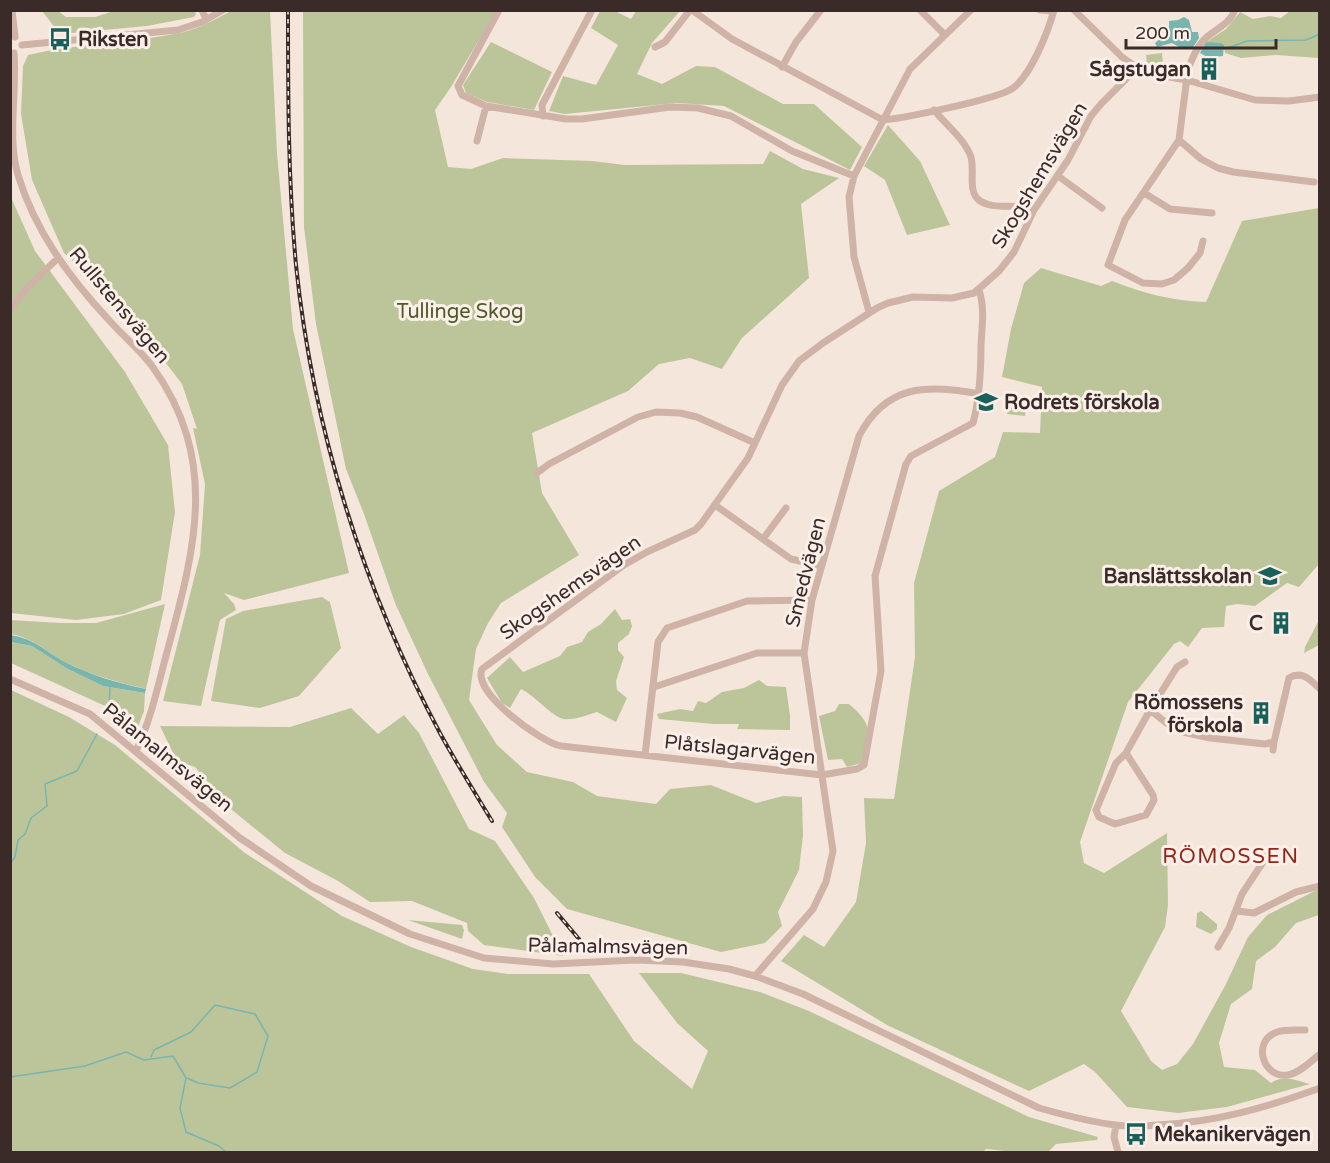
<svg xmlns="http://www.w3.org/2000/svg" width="1330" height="1163" font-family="'Varela Round',sans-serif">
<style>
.green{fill:#bcc59a}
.water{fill:#78b5af}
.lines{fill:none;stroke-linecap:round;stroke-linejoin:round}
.stream{stroke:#78b5af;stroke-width:1.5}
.minor{stroke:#ceb3a6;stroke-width:7}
.rail-casing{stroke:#3a2b28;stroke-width:4}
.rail{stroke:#fbf0e9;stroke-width:1.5;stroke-dasharray:4.5;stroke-linecap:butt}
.labels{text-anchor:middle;stroke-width:6;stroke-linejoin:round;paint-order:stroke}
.poi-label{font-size:20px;font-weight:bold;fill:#3a2b28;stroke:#fbf0e9;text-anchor:end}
.street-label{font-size:20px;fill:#3a2b28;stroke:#fbf0e9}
.park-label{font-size:20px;fill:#4f5a29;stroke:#fbf0e9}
.neighbourhood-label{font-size:21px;letter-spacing:1.5px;fill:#912518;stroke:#fbf0e9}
</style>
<rect width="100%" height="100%" fill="#f5e6dc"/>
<path class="green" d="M114,11L195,10L196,14L194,17L147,26L60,34L42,11H58L66,17H95Z
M231,11H270L277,153L293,329L349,573L244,600L224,593L234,604L236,610L220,620L201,706L163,701L200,555L205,484L193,428L197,429L182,384L123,307L64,253L32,180L21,114L23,66L28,55C78,43 130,43 180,33C198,29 216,19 231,11Z
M303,11H496L451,87L435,110L448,167L471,169L503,158L592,161L625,165L763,164L770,151L803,169L839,178L801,204L809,278L742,338L722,369L690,358L659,364L628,391L532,433L542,493L579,555L501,603L488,623L476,649L469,700L497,745L527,772L573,782L597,796L656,804L670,789L711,785L756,803L783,796L802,797L803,835L799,870L778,912L782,926L765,943L721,952L567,909L535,877L502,827L507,813L484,782L428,674L395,603L364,514L346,469L316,324L304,227Z
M600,11H615L631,19L636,11H680L652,43L637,74L662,84L696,66L715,67L783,104H814L862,147L850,170L724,106L677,103L565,114L549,111L563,76L596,85L618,45L591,28Z
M1290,11H1319V58L1276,55L1241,58L1225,53L1224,45L1206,42L1226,29L1240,12L1253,19L1270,16L1281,18Z
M491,42L552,72L534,110L487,102L466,93L463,85Z
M1162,53L1163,64L1160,67L1152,68L1147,65L1146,55Z
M888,125L920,161L950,225L907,235L885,180L864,166Z
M10,195L35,251L125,372L168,445L175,512L161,600L124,614L76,620L11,613Z
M1319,208V564L1299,587L1287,583L1255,606L1237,604L1226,606L1224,627L1202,628L1188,647L1180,641L1174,644L1128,702L1080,842L1084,863L1104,873L1167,833L1168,905L1165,927L1121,1011L1151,1061L1162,1070L1177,1064L1193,1044L1226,984L1248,937L1267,915L1319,889V915L1296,923L1275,947L1256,961L1252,989L1231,1004L1219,1043L1224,1067L1255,1070L1271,1083C1285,1074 1296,1081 1310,1084L1227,1107L1178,1113L1127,1107L1095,1072L1084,1064L1029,1091L887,1025L781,961L804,935L824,947L856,902L866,843L864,798L894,799L915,657L914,583L939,491L995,457L1003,432L1040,433L1042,387L1002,377L1011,329L1024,283L1041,268L1101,286L1112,281C1143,293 1172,301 1206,302L1242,221Z
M1009,397L1027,399L1025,416L1007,414Z
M322,597L330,602L341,648L299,696L260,708L211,701L226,619L243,611Z
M165,604L146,689C117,682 91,675 65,662C44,651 36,639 11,634L10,620L61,623H96Z
M615,609L622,620L630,619L632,626L629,634L618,643V650L624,657L616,681L617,690L627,698L616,722L597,712C587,715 571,722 560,718C549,713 535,696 521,689L510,708L502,703L487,678L510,657L523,672L560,656L567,647L582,642L588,632L601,624Z
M1319,620V645L1304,653L1305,647Z
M11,642L32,646L66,668L103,686L145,693L144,711L138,727L131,725L127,716L11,663Z
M759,680L767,686L786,687L790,716V730L737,729L739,724H714L659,719L657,714L680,709L693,711L698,701L706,703L722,692L744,688Z
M11,690L69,717L115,745L245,853L342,916L411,947L473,969L508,974H589L634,1041L692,1089L708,1051L677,1023L639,973H681L760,992L809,1011L1029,1117L1098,1137L1097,1140L1056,1144L1048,1152H1015L986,1149L983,1152H11Z
M839,704H849C876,727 868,732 861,763L847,767L842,759L828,760L819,716L835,711Z
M351,708L378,734L404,715L419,733L469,829L495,841L534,898L563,956L484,945L468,931L467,923L412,901L370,902L338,881L285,853L232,810L195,767L177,761L160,726L290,727Z
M1201,911L1217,924V929L1211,934L1196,927L1197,913Z
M408,920L462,925L464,930L462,939Z"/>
<path class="water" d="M1184,17L1189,20L1192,32H1198L1199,38L1192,49L1181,48L1172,43L1157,47L1155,43L1169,31V21L1178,20Z
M1206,42L1221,43L1224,45L1223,56L1209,58L1200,53Z
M10,635C36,639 44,651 65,662C91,675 117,683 146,689L145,693L103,686L66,668L32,646L11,642Z"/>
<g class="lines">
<path class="stream" d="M1225,49L1247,41L1306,40L1320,34
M109,711L110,688
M10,864L15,857L18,840L25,834L31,818L47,806L45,784L77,771L97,734
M151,1057L154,1050L191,1032L215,1005L255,1014L268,1036L257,1072L230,1088L198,1083L187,1078
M10,1077L85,1066L126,1052L144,1060L173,1056L186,1078L180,1108L186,1132L219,1146L226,1152"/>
<path class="minor" d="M12,10L15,37
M202,10L206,19
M499,10L458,86L462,95L486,106L566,119H582L670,107L698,108L731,116L792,151L854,176
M692,10L732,39L883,120
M920,10L944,34
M1040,10L1054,11
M1074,10L1122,57L1145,73L1187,80L1255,100L1289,101L1320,97
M1235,10C1230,23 1218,28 1208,36C1198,44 1193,57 1188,69L1179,140L1201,159L1218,168L1233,172L1314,182
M22,45L178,30L202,22L223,10
M655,47L665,42L690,10
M14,53C17,90 7,140 18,175C35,231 69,277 108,319C122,335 139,349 152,366C220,460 195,549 167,652C158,685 151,720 136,751
M782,67L796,42L821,10
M934,110C946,125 964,138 971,157C975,171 967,192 980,201C996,211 1018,202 1034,210
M543,116L542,105L592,10
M883,120C904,118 999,99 1013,88C1031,75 1048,32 1054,10
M1179,140L1125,220L1108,265L1143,283L1162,284L1174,280L1188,268L1200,253L1203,241
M477,141L486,106
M1058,176L1102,208
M1144,193L1170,209L1212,213
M979,290C985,308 982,326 981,345C981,372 980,397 973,423L911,456L906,464L875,576L881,671L864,765L857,769L822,775L561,746C541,742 472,693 482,669L624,565L647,552L695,530L701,524L748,458L782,385L799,361L823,343L877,308L888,303L913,297L952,298L974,293L999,271L1014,252L1034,210L1068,160L1091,116L1101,104L1137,68
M10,309L28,287L58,258
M869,312L854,257L849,197L854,176L910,69L971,10
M537,473L549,464L638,417L656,412L680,413L697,417L755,443
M715,505L791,559L822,566
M763,539L786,508
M10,679L90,714L240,838L311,886L410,934L484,958L553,964L636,960L683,962L729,969L755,976L803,994L1039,1108C1064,1115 1090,1122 1116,1125C1130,1127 1144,1126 1158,1125C1216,1122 1265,1108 1320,1088
M654,687L757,653H804
M1150,710L1177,667L1185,662
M1273,750L1274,742L1289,678C1302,670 1311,680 1320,689
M1126,753L1153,795L1154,800L1146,815L1115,824L1099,817L1096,810L1116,763L1126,753L1150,710L1169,725L1183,732L1210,738L1265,744L1274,742
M645,755L658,642L667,628L747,601L812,600
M1237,911L1254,913L1296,892L1320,886
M1218,947L1229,928L1242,894L1271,850
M755,976L813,909L826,882L833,851L804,653L812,600L859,436C886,384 928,384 979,394
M1305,1030C1296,1030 1285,1029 1277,1032C1251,1041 1263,1079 1288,1075C1300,1073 1311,1061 1320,1054
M1116,1125L1114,1137L1118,1152"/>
<g class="rail-casing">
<path id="rail" d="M288,10C288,95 288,180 296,265C313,429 363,589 441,735C457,764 475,793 492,821
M557,913L584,945"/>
</g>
<use href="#rail" class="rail"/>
</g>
<defs>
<g id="bus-bare" transform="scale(1.8)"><path d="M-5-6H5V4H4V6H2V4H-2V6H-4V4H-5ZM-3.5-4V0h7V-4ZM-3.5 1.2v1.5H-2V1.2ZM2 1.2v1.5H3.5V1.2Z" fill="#19605b" stroke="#fbf0e9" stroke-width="2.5" paint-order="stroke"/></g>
<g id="building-bare" transform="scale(1.8)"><path d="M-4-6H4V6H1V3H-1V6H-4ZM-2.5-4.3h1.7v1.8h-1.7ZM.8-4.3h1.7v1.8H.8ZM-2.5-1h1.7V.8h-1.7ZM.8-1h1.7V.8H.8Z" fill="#19605b" stroke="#fbf0e9" stroke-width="2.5" paint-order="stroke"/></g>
<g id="school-bare" transform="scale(1.8)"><path d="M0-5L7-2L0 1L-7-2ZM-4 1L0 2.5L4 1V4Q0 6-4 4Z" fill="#19605b" stroke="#fbf0e9" stroke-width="2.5" paint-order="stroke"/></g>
</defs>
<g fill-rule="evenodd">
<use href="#bus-bare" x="60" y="39"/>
<use href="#building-bare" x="1209" y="69"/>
<use href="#school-bare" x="986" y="402"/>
<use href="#school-bare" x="1270" y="576"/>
<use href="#building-bare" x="1281" y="623"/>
<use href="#building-bare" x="1261" y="713"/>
<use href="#bus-bare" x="1136" y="1134"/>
</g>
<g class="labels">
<g class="poi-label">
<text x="78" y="46" text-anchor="start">Riksten</text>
<text x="1191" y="76">Sågstugan</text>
<text x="1004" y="409" text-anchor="start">Rodrets förskola</text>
<text x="1252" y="583">Banslättsskolan</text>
<text x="1263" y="630">C</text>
<text x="1243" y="709">Römossens<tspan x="1243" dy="23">förskola</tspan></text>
<text x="1154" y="1141" text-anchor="start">Mekanikervägen</text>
</g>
<g class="street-label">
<text transform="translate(1039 175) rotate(-59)" y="7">Skogshemsvägen</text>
<text transform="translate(120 305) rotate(50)" y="7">Rullstensvägen</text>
<text transform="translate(805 572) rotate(-76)" y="7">Smedvägen</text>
<text transform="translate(570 587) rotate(-35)" y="7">Skogshemsvägen</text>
<text transform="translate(740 749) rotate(6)" y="7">Plåtslagarvägen</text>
<text transform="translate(168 757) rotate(39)" y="7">Pålamalmsvägen</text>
<text transform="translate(608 946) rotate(1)" y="7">Pålamalmsvägen</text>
</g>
<g class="park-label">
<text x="460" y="318">Tullinge Skog</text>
</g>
<g class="neighbourhood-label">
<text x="1231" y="863">RÖMOSSEN</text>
</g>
</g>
<rect width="1330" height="1163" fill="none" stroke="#3a2b28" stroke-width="24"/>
<path d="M1126 39v9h150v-9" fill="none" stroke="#3a2b28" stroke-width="3"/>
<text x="1135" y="39" font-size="18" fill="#3a2b28" stroke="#fbf0e9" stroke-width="4.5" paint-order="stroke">200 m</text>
</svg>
